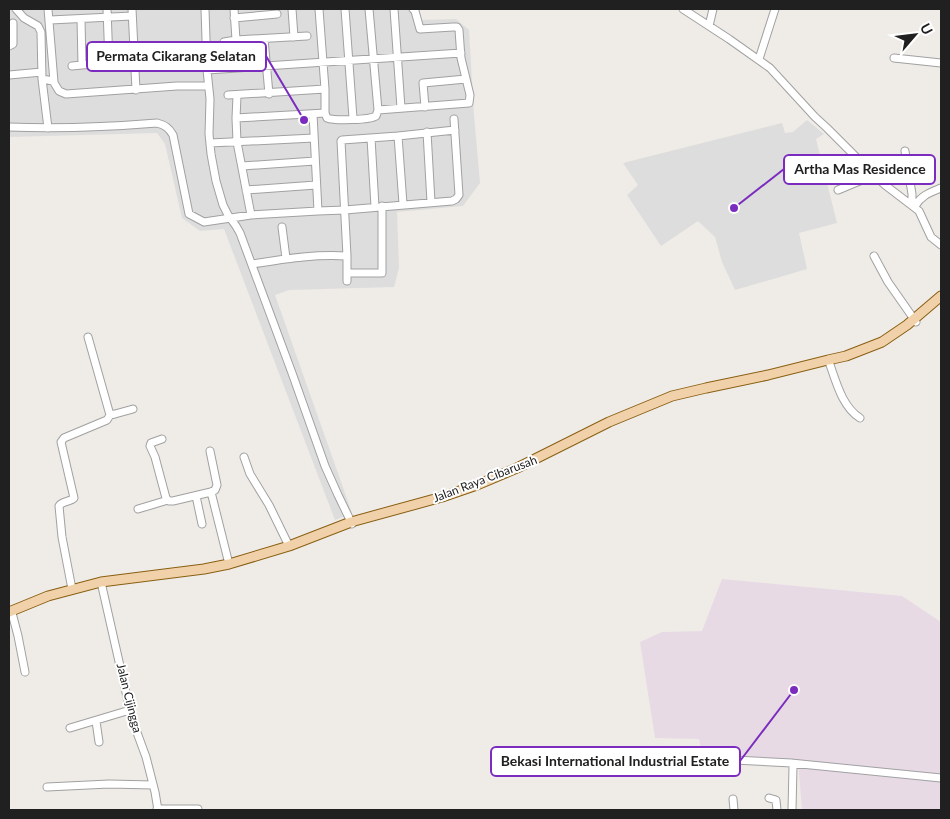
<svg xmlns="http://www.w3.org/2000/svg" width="950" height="819" font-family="Lato,sans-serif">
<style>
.residential{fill:#dedddd}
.industrial{fill:#e7dae5}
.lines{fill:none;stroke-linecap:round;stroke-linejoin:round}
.minor-casing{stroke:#a1a1a1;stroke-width:9}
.major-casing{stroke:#895f12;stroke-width:11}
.minor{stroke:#fff;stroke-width:7}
.major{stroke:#f1d1aa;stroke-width:9}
.labels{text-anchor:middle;stroke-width:4;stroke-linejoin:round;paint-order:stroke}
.street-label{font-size:12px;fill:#202020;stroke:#fff}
.leader{fill:none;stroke:#7b2cbf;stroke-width:2}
.callout-dot{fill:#7b2cbf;stroke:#fff;stroke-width:2}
.callout{fill:#fff;stroke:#7b2cbf;stroke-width:2}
.callout-label{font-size:14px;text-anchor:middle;font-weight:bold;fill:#202020}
</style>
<rect width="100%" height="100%" fill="#efece7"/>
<path class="residential" d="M9,9H419L421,20L456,19L469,30L474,115L480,183L463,206L397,212L399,268L394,287L289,290L275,295L352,513L335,520L224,229L200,231L182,218L165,144L157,133L9,137Z
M807,120L824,134L816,139L837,223L799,233L807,269L735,290L722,262L715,237L698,221L661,246L627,195L638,185L623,163L782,123L785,133L793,132Z"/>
<path class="industrial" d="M722,579L902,596L941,622V810H802L798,761L702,753L699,739L655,738L640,642L662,632L702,631Z"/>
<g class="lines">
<g class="minor-casing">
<path id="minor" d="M16,9L24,18L38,26L41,32L42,79L48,128
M48,9L54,82
M107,9L109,63
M132,9L136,90
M205,9L207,70L210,99L209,134L211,154L216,181L223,205L228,215L236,226L240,233L292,373L325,466L338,495L352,524
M234,9L236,40L307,36
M292,9L294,37
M319,9L325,89V113L327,118C335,121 370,120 376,116L378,110L469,103L470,95L461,58L459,30L457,27H453L420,29L415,11L413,9
M345,9L353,118
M369,9L378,110
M394,9L401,108
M683,9L729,39L770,68L815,117L827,128L874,175L885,185L919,211L931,237L941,245
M234,18L277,14
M81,19L82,65L118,62
M50,20L132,16
M709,26L713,9
M264,39L269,94
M224,42L236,40
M9,46L13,44V23
M894,58L941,63
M759,59L775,9
M72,66L82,65
M207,70L461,53
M9,75L42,72
M42,79L53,81L59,91L66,94L177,86H208
M228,95L325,89
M237,96L236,118L237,142L251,215
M425,107L423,83L466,79
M236,118L325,113
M9,127C58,129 108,127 157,123C165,125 169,128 173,135L189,214L204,222L251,215L318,211L313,114
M427,132L431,202
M371,138L375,207
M210,143L314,138
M905,151L912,194V204
M242,166L315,161
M246,190L316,185
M838,190L874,175
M403,204L398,136L455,130
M915,206C922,195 929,193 941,188
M318,211L345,210L452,201L456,199L459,195L454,119
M282,227L286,258
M874,256L888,282L916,322
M252,264C285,259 313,254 347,256
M347,273H382V206
M347,281V256L341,141L342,140L398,136
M829,362C836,381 842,407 860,418
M110,415L115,414L133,409
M162,439L151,443L150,446L155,457L166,498L169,501H173L211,492L229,564
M210,451L217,485L215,490L211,492
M244,457L250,474L269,505L289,546
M196,496L202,524
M138,509L168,500
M101,582L132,719L146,757L155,792L158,810
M72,589L62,537L59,506C62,501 70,502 74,498L61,442L64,438L107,420L110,415L88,337
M12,613L18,636L25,672
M96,721L99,742
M70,728L130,710
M734,760L792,763L793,766L792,810
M791,763L941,778
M47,787L109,784L153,785
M769,798L776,800L777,810
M733,799L734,810
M157,809H198"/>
</g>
<g class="major-casing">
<path id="major" d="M9,612L48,596L101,582L204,569L229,564L289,546L351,522L442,497L477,485L517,468L609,422L672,396L706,388L768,375L828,360L846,356L882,342L907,325L941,296"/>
</g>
<use href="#minor" class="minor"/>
<use href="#major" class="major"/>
</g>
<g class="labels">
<g class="street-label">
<text transform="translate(485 479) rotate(-21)" y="4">Jalan Raya Cibarusah</text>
<text transform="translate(129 698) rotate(76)" y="4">Jalan Cijingga</text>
</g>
</g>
<path class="leader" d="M304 120L266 56M734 208L784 169M794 690L740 761"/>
<g class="callout-dot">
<circle cx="304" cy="120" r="5"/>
<circle cx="734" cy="208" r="5"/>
<circle cx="794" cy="690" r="5"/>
</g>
<g class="callout">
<rect x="87" y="42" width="179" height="29" rx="5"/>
<rect x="784" y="155" width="151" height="29" rx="5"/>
<rect x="491" y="747" width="249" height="29" rx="5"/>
</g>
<g class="callout-label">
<text x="176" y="61">Permata Cikarang Selatan</text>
<text x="860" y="174">Artha Mas Residence</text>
<text x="615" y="766">Bekasi International Industrial Estate</text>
</g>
<rect width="950" height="819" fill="none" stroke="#202020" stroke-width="20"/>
<g transform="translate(915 35) rotate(62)" stroke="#ffffff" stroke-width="4" paint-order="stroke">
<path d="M0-4L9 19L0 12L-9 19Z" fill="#202020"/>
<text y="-8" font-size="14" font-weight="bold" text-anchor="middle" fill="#202020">U</text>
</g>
</svg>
